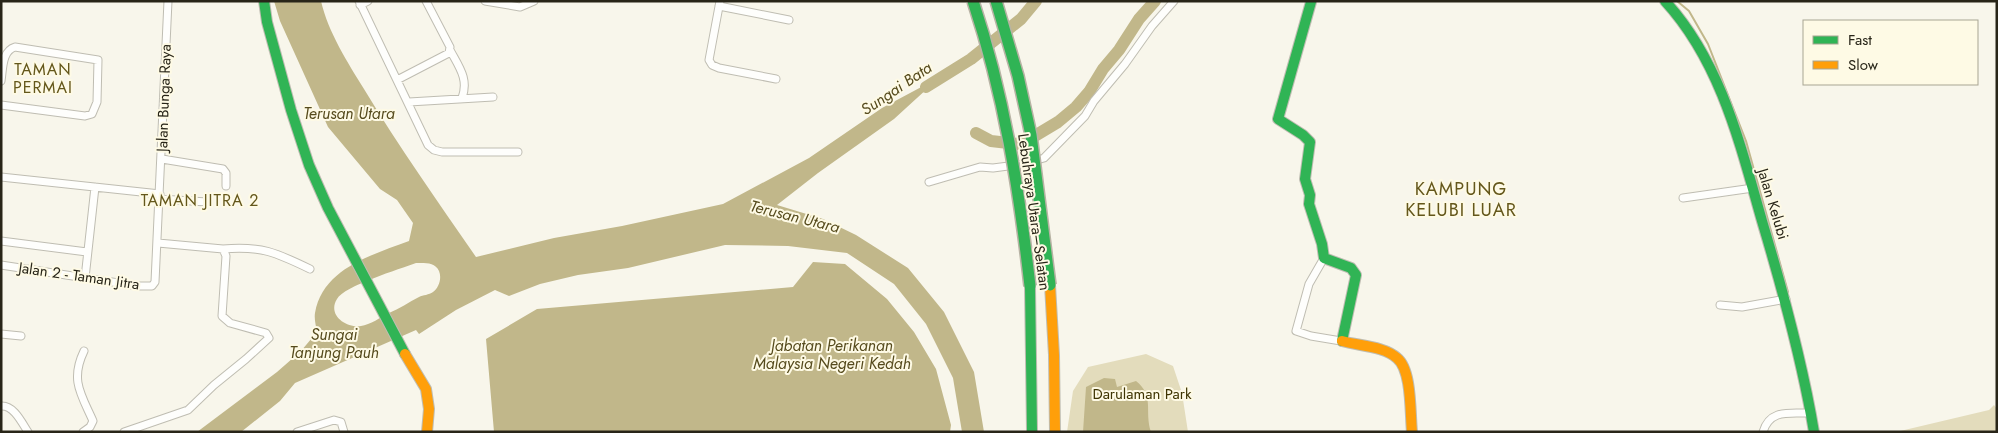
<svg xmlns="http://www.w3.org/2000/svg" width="1998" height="433" font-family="Jost,sans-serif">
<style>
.green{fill:#e3dcbc}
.water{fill:#c1b78a;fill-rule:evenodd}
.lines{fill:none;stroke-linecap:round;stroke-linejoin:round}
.stream{stroke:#c1b78a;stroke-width:2}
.river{stroke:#c1b78a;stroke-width:12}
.street-casing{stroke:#bfbdb2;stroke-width:9}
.fast-casing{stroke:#bfbdb2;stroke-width:12}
.slow-casing{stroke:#bfbdb2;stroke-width:12}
.street{stroke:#fefefc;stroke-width:7}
.fast{stroke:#30b455;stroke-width:10}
.slow{stroke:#ff9f0a;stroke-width:10}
.fast-bridge-casing{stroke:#b7b3a4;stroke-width:14;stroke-linecap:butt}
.fast-bridge{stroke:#30b455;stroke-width:11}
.labels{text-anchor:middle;stroke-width:4;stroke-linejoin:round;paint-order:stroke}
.street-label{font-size:15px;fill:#282518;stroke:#fefae5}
.park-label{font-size:15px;fill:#3e3402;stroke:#fefae5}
.neighbourhood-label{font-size:16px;letter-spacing:1px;fill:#64571b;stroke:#fefae5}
.water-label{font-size:16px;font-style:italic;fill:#564b1d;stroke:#fefae5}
.quarter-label{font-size:18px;letter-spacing:1px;fill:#64571b;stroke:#fefae5}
</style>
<rect width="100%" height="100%" fill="#f8f6eb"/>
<path class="green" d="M1146,354L1173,366L1182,393L1188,432H1067L1073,391L1088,367Z
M1994,405L1997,409V432H1896L1989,410Z"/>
<path class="water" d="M274,1H321C328,32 348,63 364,89C399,147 438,202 476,257L554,238L622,226L723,204L809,158L882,108L940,77L894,119L818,173L777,205L823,219L856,235L908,268L944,312L974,372L984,432H962L953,378L926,324L894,284L847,253L788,246L725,245L628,268L578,275L540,284L509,296L495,290L456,310L419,334L416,330L295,383L280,401L241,432H197L277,372L301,351L317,332C316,326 314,319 315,313C323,268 372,255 409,241L413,223L397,200L380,189L328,127L280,21ZM416,263C425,263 435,262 439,271C442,278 439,288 433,292C429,295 423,295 419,297C409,302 399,309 389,313C381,317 370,325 361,326C346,328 327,315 337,299C344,286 400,269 416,263Z
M813,262L845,264L887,299L914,332L936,369L951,425L950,432H494L486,339L537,309L793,287Z
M1104,378L1115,379L1117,387L1136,381C1155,396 1144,411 1151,432H1083L1086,387Z"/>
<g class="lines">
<path class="stream" d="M1677,1L1689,11L1708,44L1746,141L1788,292"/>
<path class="river" d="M926,87L971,59L1021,19L1036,1
M976,133L991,141L1017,144L1033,137L1058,122L1076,107L1089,92L1103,69L1119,50L1139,19L1155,1"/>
<g class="street-casing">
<path id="street" d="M359,1L428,145L434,150L442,152H518
M485,1L520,7L534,1
M720,1L709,60L712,65L719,68L776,79
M360,5L368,1
M719,6L789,20
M450,50C459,67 469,79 462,98
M397,80L449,53L450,47L426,1
M1,81C3,68 2,51 15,47L98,60L97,102L92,114L85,116L1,105
M409,102L493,97
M162,159L223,169L226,173V186
M1,177L160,194
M929,182L980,167L993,168L1023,164L1044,158L1085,116L1094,101L1125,64L1152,26L1174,1
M1683,198L1753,188
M160,199L207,202
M1,241L87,252
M223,249C262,246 275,252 310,269
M1324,258L1309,284L1296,331L1311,336L1341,341
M1,265L138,286H152L155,282L168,1
M85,278L95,187
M1720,305L1742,307L1786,299
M1,334L21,336
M1,406C14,405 22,423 28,432
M83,432L90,427L93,421C81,394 70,380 84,351
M124,432L188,410L214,385L246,359L269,338L266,333L230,323L222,316L226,256L223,249L158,243
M297,432L334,420L341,422L344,432
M1763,432C1770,408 1791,414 1811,413"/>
</g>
<g class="fast-casing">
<path id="fast" d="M264,1L267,22L291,110L309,165L328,208L405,354
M1665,1C1721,62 1740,144 1762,221C1783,291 1802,360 1814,432
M1311,2L1278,119L1303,135L1310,142L1305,179L1310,195L1309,204L1322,244L1324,258L1351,268L1356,275L1342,341
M1030,286L1032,432"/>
</g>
<g class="slow-casing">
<path id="slow" d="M1050,285L1054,355L1055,432
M1342,341C1359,346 1384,346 1397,358C1412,370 1410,413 1412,432
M405,354L426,389L429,409L427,432"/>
</g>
<use href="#street" class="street"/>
<use href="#fast" class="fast"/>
<use href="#slow" class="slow"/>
<g class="fast-bridge-casing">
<path id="fast-bridge" d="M973,1C1004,94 1019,189 1030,286
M996,1L1018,76L1031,135L1050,285"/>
</g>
<use href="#fast-bridge" class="fast-bridge"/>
</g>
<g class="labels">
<g class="street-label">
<text transform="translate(164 98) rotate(-88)" y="5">Jalan Bunga Raya</text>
<text transform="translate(1773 204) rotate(73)" y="5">Jalan Kelubi</text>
<text transform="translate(1034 212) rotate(82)" y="5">Lebuhraya Utara–Selatan</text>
<text transform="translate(79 276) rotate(8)" y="5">Jalan 2 - Taman Jitra</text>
</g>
<g class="park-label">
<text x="1142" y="399">Darulaman Park</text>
</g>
<g class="neighbourhood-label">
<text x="43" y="75">TAMAN<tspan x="43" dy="18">PERMAI</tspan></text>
<text x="200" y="206">TAMAN JITRA 2</text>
</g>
<g class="water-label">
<text transform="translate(896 88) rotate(-34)" y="6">Sungai Bata</text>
<text x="349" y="119">Terusan Utara</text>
<text transform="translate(795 216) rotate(14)" y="6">Terusan Utara</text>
<text x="334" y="340">Sungai<tspan x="334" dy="18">Tanjung Pauh</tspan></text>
<text x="832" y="351">Jabatan Perikanan<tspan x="832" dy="18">Malaysia Negeri Kedah</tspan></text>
</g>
<g class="quarter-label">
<text x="1461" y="195">KAMPUNG<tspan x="1461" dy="21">KELUBI LUAR</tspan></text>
</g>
</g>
<rect width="1998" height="433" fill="none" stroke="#282518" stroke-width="5"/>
<rect x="1803" y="20" width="175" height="65" fill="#fefae5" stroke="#a8a593"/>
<rect x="1813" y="36" width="25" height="8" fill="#30b455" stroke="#a8a593"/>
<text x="1848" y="45" font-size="15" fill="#282518">Fast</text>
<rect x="1813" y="61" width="25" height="8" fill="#ff9f0a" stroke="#a8a593"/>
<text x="1848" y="70" font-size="15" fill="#282518">Slow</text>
</svg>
